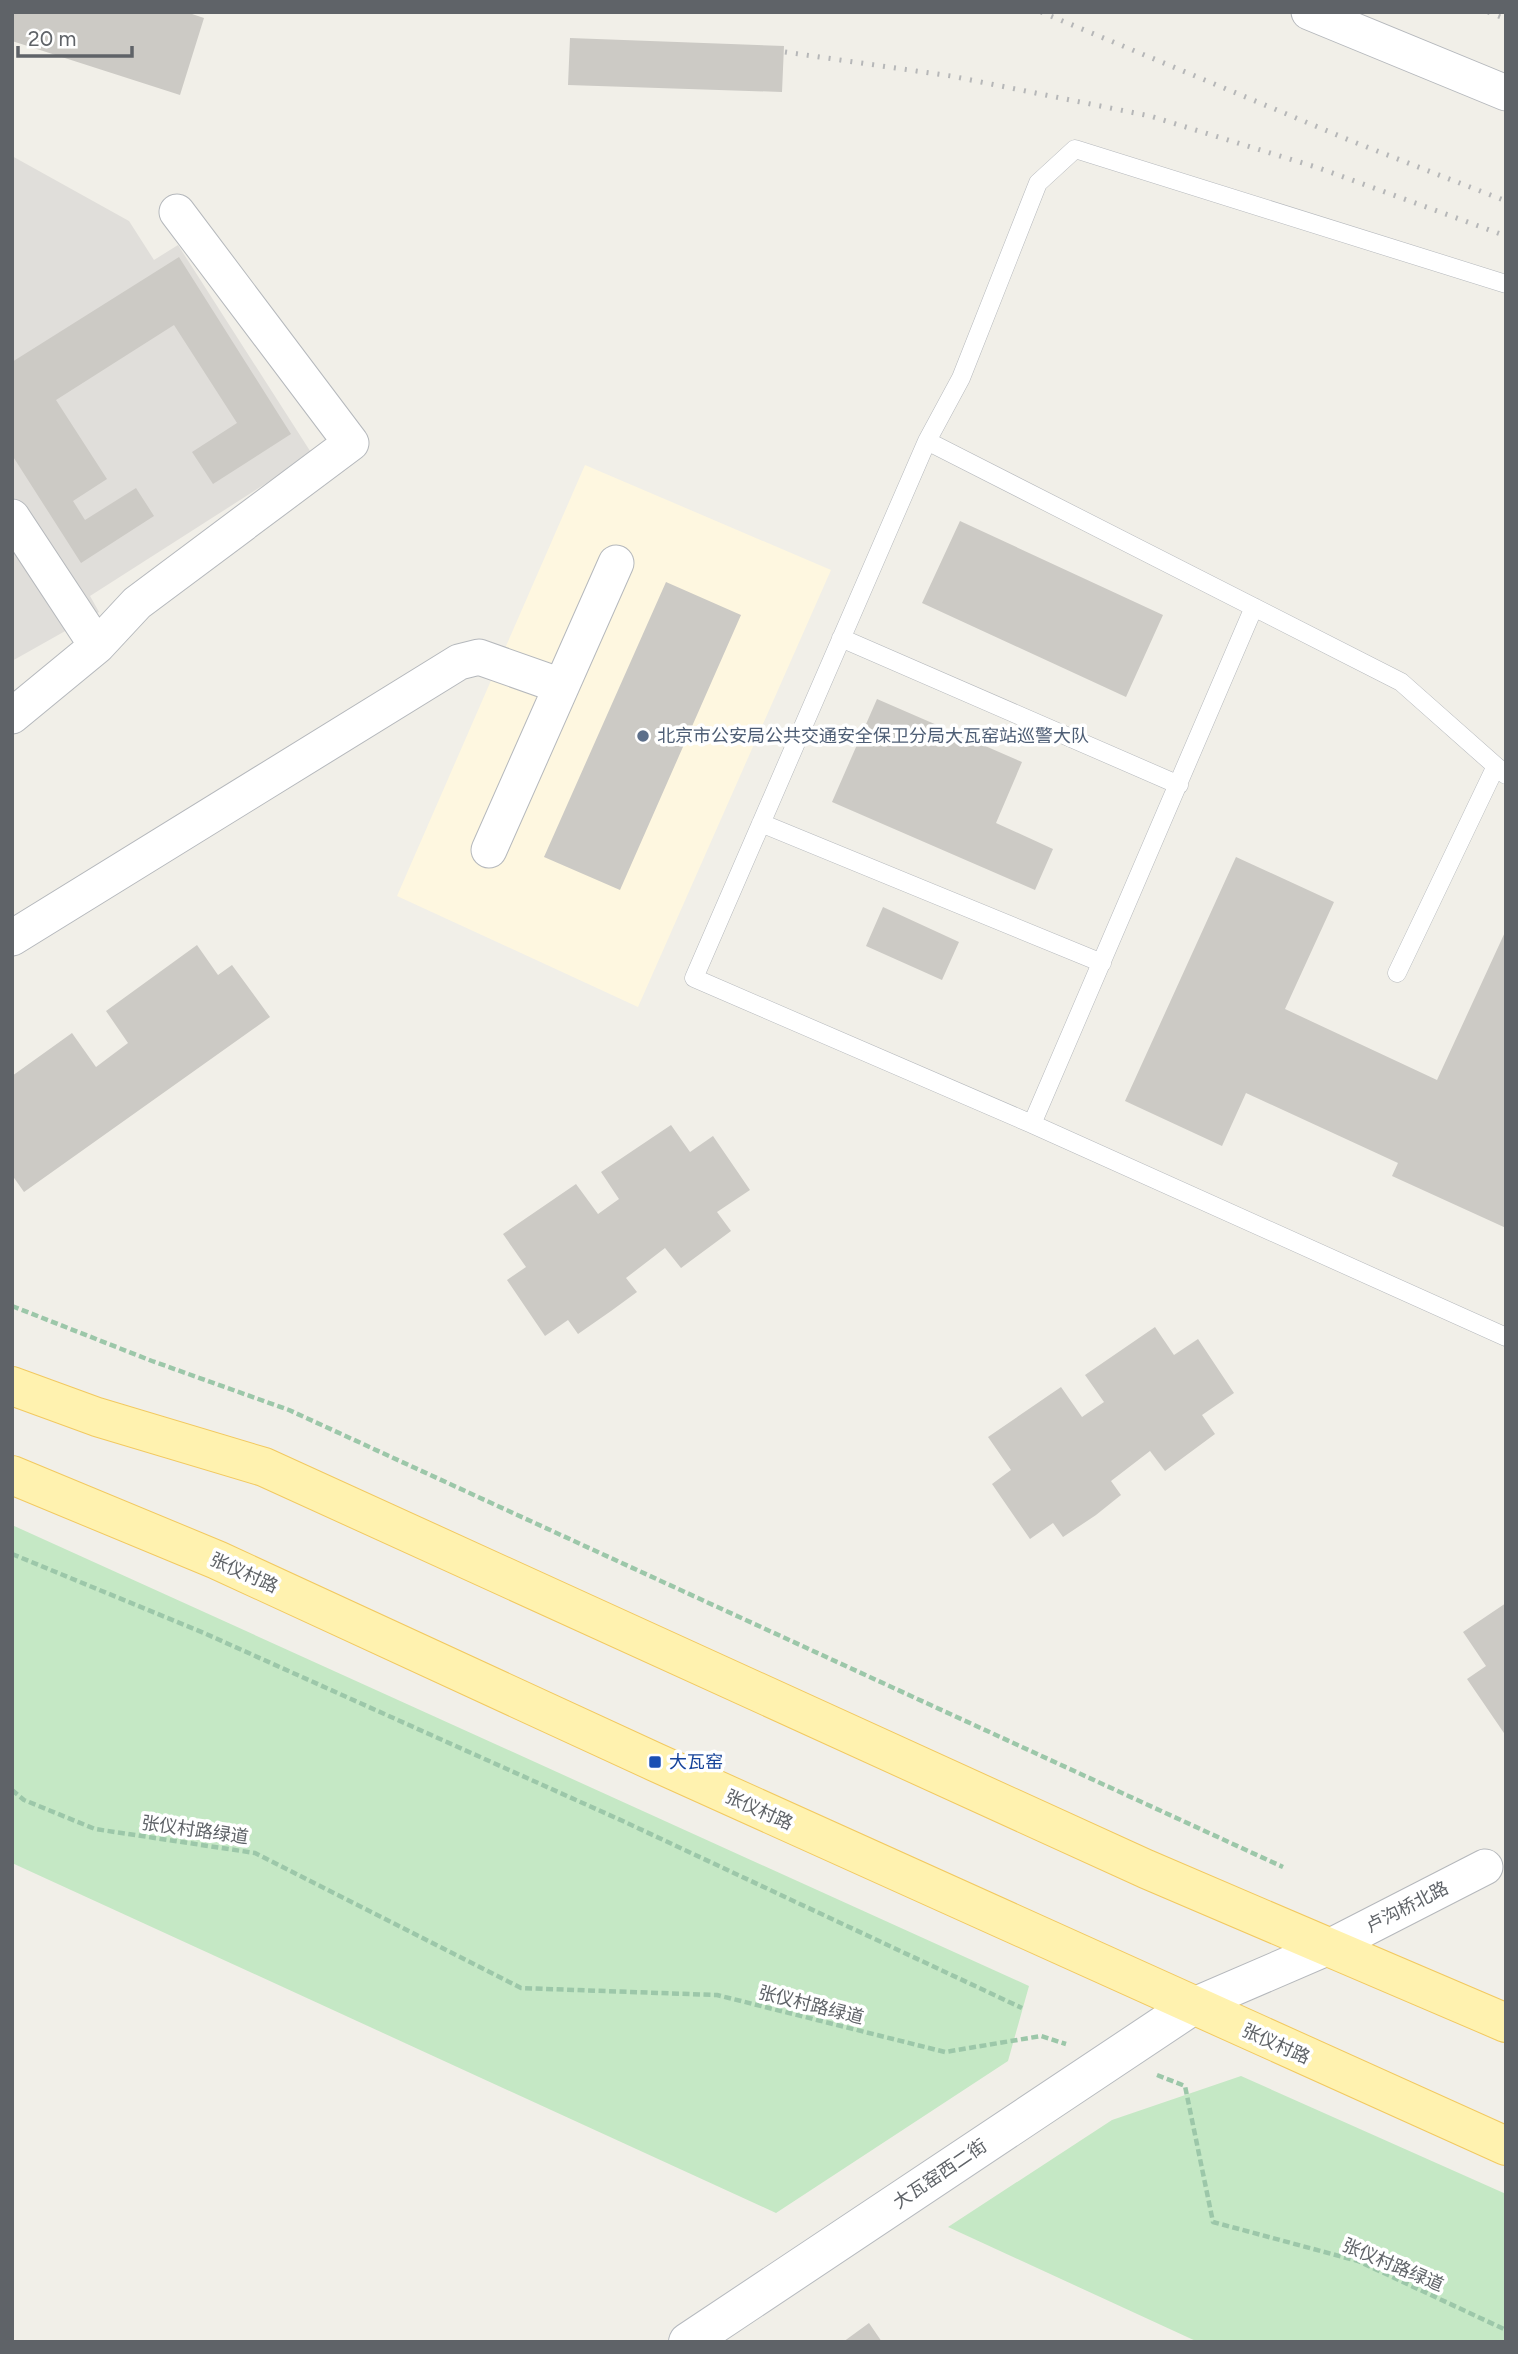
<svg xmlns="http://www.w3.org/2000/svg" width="1518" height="2354" font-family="Figtree,'Noto Sans SC',sans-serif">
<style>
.commercial{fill:#fef7e0}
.industrial{fill:#e0deda}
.green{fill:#c5e8c5}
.building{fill:#cccac5}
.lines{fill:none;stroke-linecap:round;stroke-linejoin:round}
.lane-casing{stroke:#b5b8bc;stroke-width:19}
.street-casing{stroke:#b5b8bc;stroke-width:37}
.secondary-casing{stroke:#b6babf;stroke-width:40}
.primary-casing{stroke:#f2c960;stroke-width:40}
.path{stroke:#9cc7a9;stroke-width:4.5;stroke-dasharray:7 3.5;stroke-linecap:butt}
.lane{stroke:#fff;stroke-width:18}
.street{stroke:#fff;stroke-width:35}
.secondary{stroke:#fff;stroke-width:38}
.primary{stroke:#fff2af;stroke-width:38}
.rail{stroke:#b6b7b8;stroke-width:5;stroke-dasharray:2 9;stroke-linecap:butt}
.service-dot{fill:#5c6f8a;stroke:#fff;stroke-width:2.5}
.transit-dot{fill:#1a4fb4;stroke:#fff;stroke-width:2.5}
.labels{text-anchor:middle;stroke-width:7;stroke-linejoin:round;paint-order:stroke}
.service-label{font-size:18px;fill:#4e5e75;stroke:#fff;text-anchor:start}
.street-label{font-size:18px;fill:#5f6368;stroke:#fff}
.transit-label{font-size:18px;fill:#164399;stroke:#fff;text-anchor:start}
</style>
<rect width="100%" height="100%" fill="#f1efe8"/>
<path class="commercial" d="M585,465L831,570L638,1007L397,896Z"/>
<path class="industrial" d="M12,156L129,221L154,260L178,245L312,454L90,596L99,612L12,661Z"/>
<path class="green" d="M12,1525L1029,1986L1008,2061L776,2213L12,1863Z
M1241,2076L1506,2194V2342H1198L948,2227L1112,2120Z"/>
<path class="building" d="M12,12H186L204,18L180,95L12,41Z
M570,38L784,46L782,92L568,85Z
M179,257L291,434L213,484L192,452L237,423L174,325L56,400L107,479L73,501L85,520L136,488L154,516L81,563L12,455V362Z
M960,521L1163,615L1126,697L922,603Z
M666,582L741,615L620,890L544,857Z
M877,699L1022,762L996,823L1053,849L1035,890L832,802Z
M1236,857L1334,902L1285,1009L1437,1080L1506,930V1228L1392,1176L1398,1163L1246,1093L1222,1146L1125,1101Z
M883,907L959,942L942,980L866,946Z
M197,945L218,975L232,965L270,1017L24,1192L12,1175V1076L72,1033L96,1067L128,1043L106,1011Z
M671,1125L690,1152L713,1136L750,1190L717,1212L731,1231L681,1268L665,1248L626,1278L637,1292L611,1311L578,1334L568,1320L545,1336L507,1280L526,1267L503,1234L576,1184L598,1214L619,1199L601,1172Z
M1155,1327L1174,1355L1198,1339L1234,1393L1202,1415L1215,1434L1165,1471L1150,1451L1111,1481L1121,1495L1096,1515L1063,1537L1053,1523L1030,1539L992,1484L1011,1470L988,1437L1061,1387L1082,1417L1104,1402L1085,1375Z
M1506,1603V1736L1467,1679L1486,1666L1463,1632Z
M869,2323L882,2342H843Z"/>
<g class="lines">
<g class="lane-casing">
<path id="lane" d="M1506,284L1075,149L1038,183L961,378L927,441L1401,682L1506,775
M927,441L694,978L1032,1124
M1254,607L1032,1124L1506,1337
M841,638L1179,785
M761,823L1102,963
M1397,973L1496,766"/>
</g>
<g class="street-casing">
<path id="street" d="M1309,12L1506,93
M12,517L97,646L12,716
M97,646L137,603L351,443L177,212
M489,850L616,563
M12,938L459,662L479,657L561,686
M1192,2006L1329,1947L1485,1867"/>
</g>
<g class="secondary-casing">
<path id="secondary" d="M688,2342L1192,2006"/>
</g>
<g class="primary-casing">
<path id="primary" d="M12,1386L97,1417L264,1467L1146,1869L1506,2023
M12,1475L217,1560L655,1762L1506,2146"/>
</g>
<path class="path" d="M12,1306L152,1361L289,1410L1283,1867
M12,1554L204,1633L625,1822L1022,2008
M12,1790L24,1800L95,1829L255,1853L521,1988L717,1995L945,2052L1041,2036L1066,2044
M1157,2075L1185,2086L1213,2222L1358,2261L1506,2330"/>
<use href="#lane" class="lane"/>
<use href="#street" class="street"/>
<use href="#secondary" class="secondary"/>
<use href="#primary" class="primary"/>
<path class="rail" d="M1041,12L1354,142L1506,201
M1488,12L1506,19
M785,52L951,76L1150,116L1319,168L1506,236"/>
</g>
<circle class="service-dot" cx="643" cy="736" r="7"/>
<rect class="transit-dot" x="648" y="1755" width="14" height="14" rx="3.5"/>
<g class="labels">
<g class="service-label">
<text x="657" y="742">北京市公安局公共交通安全保卫分局大瓦窑站巡警大队</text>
</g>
<g class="street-label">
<text transform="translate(244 1573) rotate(24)" y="6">张仪村路</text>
<text transform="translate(759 1810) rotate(24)" y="6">张仪村路</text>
<text transform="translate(195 1830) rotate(8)" y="6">张仪村路绿道</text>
<text transform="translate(1407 1907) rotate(-27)" y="6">卢沟桥北路</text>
<text transform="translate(811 2005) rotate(14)" y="6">张仪村路绿道</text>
<text transform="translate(1276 2044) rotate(24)" y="6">张仪村路</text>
<text transform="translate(940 2174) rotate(-34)" y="6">大瓦窑西二街</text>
<text transform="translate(1393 2265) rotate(23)" y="6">张仪村路绿道</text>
</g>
<g class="transit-label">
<text x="669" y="1768">大瓦窑</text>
</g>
</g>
<rect width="1518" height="2354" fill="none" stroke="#5f6368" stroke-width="28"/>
<path d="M18 46v10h114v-10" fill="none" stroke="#5f6368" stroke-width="3.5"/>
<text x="28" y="46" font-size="21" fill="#5f6368" stroke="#ffffff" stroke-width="5" paint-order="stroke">20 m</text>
</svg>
